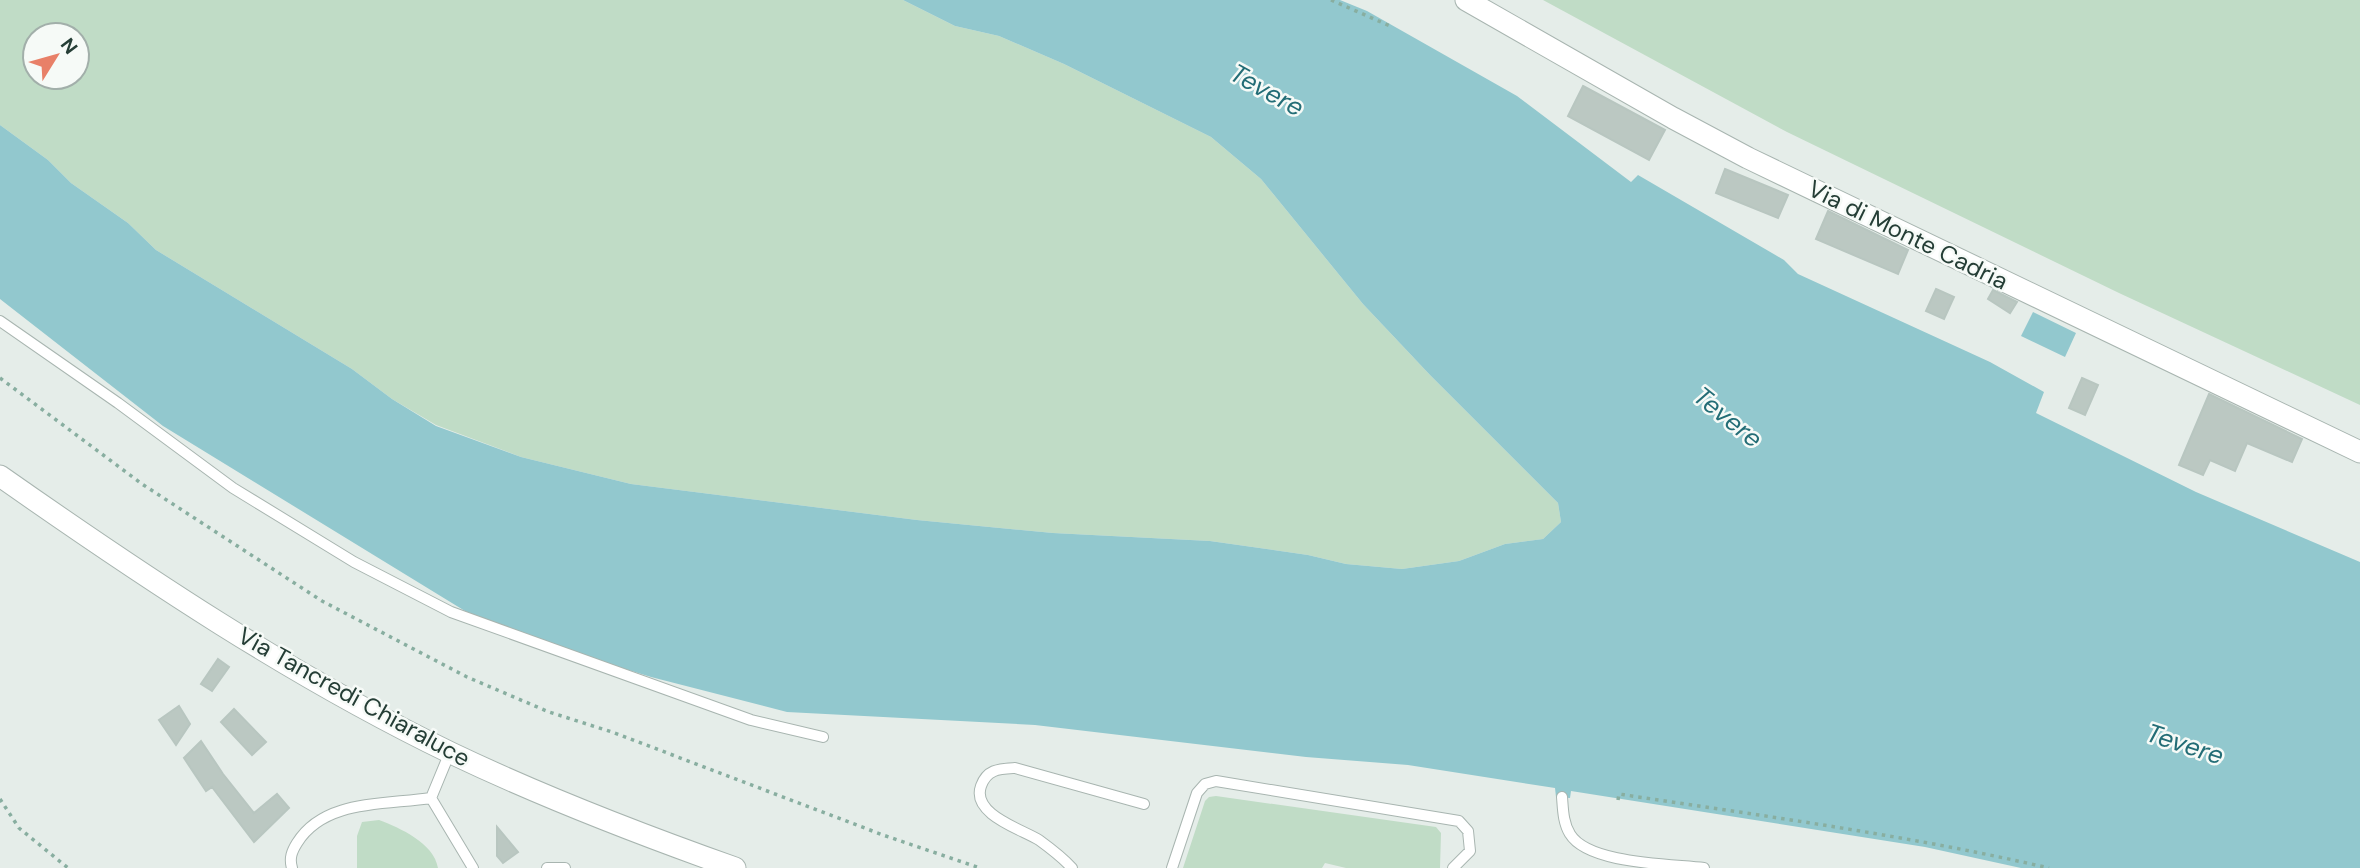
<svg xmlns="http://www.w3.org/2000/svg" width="2360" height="868" font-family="'DM Sans',sans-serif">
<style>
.green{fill:#c0dcc6;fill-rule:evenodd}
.water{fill:#92c8ce}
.building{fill:#bbc8c2;stroke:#b8c6c0;stroke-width:2}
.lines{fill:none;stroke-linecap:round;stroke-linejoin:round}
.service-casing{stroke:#a8b5b0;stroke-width:12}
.minor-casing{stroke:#a8b5b0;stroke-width:23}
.tertiary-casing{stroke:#a8b5b0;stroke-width:23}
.path{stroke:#88aea0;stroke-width:3.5;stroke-dasharray:3.5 5;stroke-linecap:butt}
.service{stroke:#fff;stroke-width:10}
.minor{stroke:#fff;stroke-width:21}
.tertiary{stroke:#fff;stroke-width:21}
.labels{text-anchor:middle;stroke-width:5;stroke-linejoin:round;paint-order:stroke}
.street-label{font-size:24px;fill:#253e36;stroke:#f6faf7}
.water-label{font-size:26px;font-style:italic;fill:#236d76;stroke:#f6faf7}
</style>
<rect width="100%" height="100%" fill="#e5ede9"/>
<path class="green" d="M0,0H903L955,26L999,36L1064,64L1211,137L1261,179L1363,304L1430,375L1558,503L1561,522L1543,539L1505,544L1459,561L1402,569L1346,564L1308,555L1210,541L1053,533L917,520L631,484L521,457L436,425L392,399L352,369L156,250L128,223L71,183L48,160L0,125ZM35,35H77V77H35Z
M1543,0H2360V405L2119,293L1787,132Z
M1216,796L1436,827L1441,833L1440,868H1346L1325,863L1322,868H1183L1205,801L1209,797Z
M379,820C400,828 434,843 438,868H357V836L362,822Z"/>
<path class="water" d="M903,0H1340L1367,11L1517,96L1631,182L1638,175L1784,260L1798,274L1990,362L2044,392L2036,413L2196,492L2360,562V868H2021L1925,847L1571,791L1570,798L1556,797L1555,788L1408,765L1306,757L1035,725L787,712L651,677L548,645L465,611L163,426L0,299V125L48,160L71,183L128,223L156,250L352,369L392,399L436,426L521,457L631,484L917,520L1053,533L1210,541L1308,555L1346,564L1402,569L1459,561L1505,544L1543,539L1561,522L1558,503L1430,375L1363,304L1261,179L1211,137L1064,64L999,36L955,26Z
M2033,312L2076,333L2065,357L2021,336Z"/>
<path class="building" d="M1583,86L1665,130L1649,160L1568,116Z
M1725,169L1788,195L1778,218L1716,193Z
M1828,211L1908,250L1898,274L1816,239Z
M1936,289L1954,297L1944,319L1926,311Z
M1993,290L2017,302L2010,313L1988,299Z
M2082,378L2098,385L2085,415L2069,408Z
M2209,394L2302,439L2292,462L2247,443L2235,471L2210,460L2203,475L2179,465Z
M218,659L229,667L212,691L201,684Z
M179,706L190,724L176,745L159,720Z
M234,709L266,742L252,755L221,722Z
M201,741L223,774L254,813L277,794L289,808L254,842L212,787L206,791L184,758Z
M497,827L518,852L503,863L497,856Z"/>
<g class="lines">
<g class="service-casing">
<path id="service" d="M0,321L118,403L233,488L354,562L451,612L751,720L823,737
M1562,797C1563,809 1563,823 1570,834C1588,864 1670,864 1704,868
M431,798L473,868
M431,798L450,752
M292,868C289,858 292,851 297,843C324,799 386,805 431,798
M547,868H565
M1072,868C1063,858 1050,848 1039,840C1021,829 971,814 981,786C987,769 999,769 1015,768L1144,804
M1172,868L1197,793L1205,784L1216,781L1459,821L1468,831L1470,851L1453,868"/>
</g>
<g class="minor-casing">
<path id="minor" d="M1466,0L1673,118L1748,158L2360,452"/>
</g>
<g class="tertiary-casing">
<path id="tertiary" d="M0,476C144,577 292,676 451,753C543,797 639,834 735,868"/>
</g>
<path class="path" d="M1331,0L1390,26
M0,378L142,484L322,601L467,677L549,712L612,732L883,835L980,868
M0,799L19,828L68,868
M1618,800L1619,794C1763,816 1907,835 2049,868"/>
<use href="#service" class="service"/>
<use href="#minor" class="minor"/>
<use href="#tertiary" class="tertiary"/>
</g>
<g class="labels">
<g class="street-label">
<text transform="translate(1908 235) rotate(26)" y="8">Via di Monte Cadria</text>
<text transform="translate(354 697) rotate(29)" y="8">Via Tancredi Chiaraluce</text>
</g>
<g class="water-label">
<text transform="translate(1267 90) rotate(29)" y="9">Tevere</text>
<text transform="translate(1728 417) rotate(39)" y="9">Tevere</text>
<text transform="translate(2185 744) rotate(18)" y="9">Tevere</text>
</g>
</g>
<g transform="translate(56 56) rotate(53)"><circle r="33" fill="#f6faf7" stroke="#a2afaa" stroke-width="2"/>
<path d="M0-5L12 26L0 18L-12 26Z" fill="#e88068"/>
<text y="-10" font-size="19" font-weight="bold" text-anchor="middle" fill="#253e36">N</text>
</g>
</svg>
